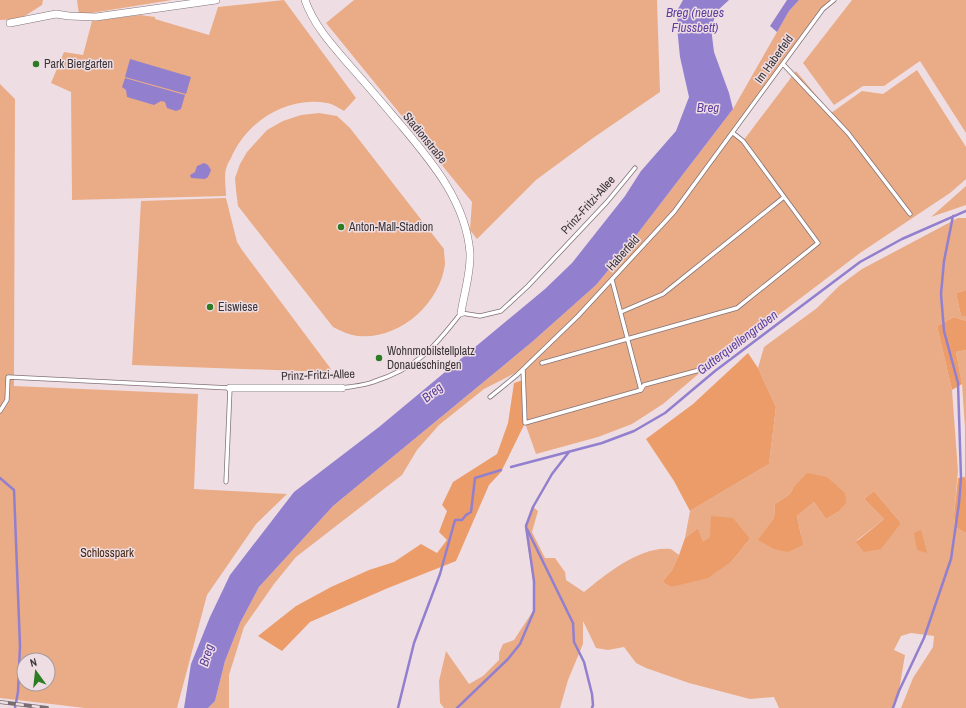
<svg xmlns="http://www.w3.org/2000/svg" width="966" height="708" font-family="'Archivo Narrow',sans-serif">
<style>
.green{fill:#eaac86;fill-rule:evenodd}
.forest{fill:#ec9c69}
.water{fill:#927fce}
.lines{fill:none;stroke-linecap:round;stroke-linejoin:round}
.stream{stroke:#927fce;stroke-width:2.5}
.lane-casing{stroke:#817378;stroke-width:5}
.street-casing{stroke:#817378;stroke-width:8}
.lane{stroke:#fff;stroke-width:3.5}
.street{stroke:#fff;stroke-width:7}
.rail-casing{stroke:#786e72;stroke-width:4}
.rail{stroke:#eedee4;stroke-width:2.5;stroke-dasharray:8;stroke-linecap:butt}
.poi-dot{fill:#2d7b23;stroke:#eedee4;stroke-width:1.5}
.labels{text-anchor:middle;stroke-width:3;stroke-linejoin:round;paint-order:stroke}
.street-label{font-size:12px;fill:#3b3537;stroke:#eedee4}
.poi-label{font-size:12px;fill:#3b3537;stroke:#eedee4;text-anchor:start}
.park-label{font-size:12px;fill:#482812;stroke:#eedee4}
.water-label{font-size:13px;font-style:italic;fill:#5c3f9d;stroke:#eedee4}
</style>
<rect width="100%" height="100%" fill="#eedee4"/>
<path class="green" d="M0,0H43L42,5L20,19L0,20Z
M77,0H172L79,15Z
M284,0L356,98L344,111C339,108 333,104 327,103C287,96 247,121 231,158C229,161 227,165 226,169C224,177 226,188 226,196L72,200L71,92L51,83L64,52L83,55L92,21L140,15L155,17V19L209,35L218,7Z
M354,0H657L660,92L593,138L536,180L477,239L470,230L472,202L326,23Z
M799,0H834L823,9L733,133L743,141L796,71L831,113L862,91L883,94L917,70L966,147V179L950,193L860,253L760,329L715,360L663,404L632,424L598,437L536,454L525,423L523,369L484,389L439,425L417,450L402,475L296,557L274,584L244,627L229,675V708H208L215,701L225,661L240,623L259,587L333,506L532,342L596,285L625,250L733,109L789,11Z
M852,0H966V133L920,61L884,86H863L834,105L803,63Z
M0,84L15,99L14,386L198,394L194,489L287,494L256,524L207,595L177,708H85L0,698ZM24,660H48V684H24Z
M319,113L337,116L350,128L444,249C444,254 445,259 445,264C440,304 399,340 358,336C349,335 341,331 333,327L238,206L236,190L235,178L240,164L247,152L267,130L283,121L301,115Z
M966,186V205L931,217Z
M226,198L237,242L242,250L331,369L328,372L132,365L141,201Z
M958,218H966V290L956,293L961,316H966V321L954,317L937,326L952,390L958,471L954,515L955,527L966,533V708H901L913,678L933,647L934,636L911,633L901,636L894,650L905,655L899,691L893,708H779L774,697L750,699L689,683L646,668L636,663L624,647L608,650L596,648L583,621V644L568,680L560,708H444L440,703L439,681L446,651L469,684L483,676L499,660V653L503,644L514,640L533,611V581L525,526L533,507L538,511L532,532L545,558H555L565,572L566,580L584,592C606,574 641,545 671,549L679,555L672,570L662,582L671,587L732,561L750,539L710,537L703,543L698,528L685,538L690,511L769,464L776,407L758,368L764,347L817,308L839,286L862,269ZM793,488L838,512L826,519L814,502L797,516L801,535L759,540L774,518L775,504L790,494ZM874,491L901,523L856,541L884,519L864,499Z
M966,350V480L965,477V428L962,384L956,352Z"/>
<path class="forest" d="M966,290V316H961L956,293Z
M954,317L966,321V350L956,352L962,384L952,390L937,326Z
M748,353L758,368L776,407L769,464L690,511L674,481L646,439L693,404Z
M523,380L525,423L501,472L489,485L456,561L388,588L310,622L282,651L258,636L296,606L331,587L369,570L394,562L421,544L437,553L447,540L439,532L447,511L442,505L453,482L497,454L508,423L514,383Z
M807,473L827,477L845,493L846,503L838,512L826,519L814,502L797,516L803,545L788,552L774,549L758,540L774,518L775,504L790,494L793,488Z
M965,477L966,480V533L955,527L954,515L958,478Z
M874,491L901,523L881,549L864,552L856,542L884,519L864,499Z
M711,516L733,518L750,539L732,561L708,578L671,587L662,582L672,570L679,555L685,538L698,528L703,542L710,537Z
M921,530L927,553L917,550L914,533Z"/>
<path class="water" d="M683,0H729L717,11L711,28L714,52L729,93L733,109L625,250L596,285L532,342L333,506L259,587L240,623L225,661L215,701L208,708H184L191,664L210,617L230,575L294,492L379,427L545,289L572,263L625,196L641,171L676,131L689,97L680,57L677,27L678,9Z
M787,0H799L789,11L777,32L770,26Z
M130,59L191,77L186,94L125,77Z
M125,78L185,95L181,109L176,111L167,108L165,102L161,101L154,105L127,97L126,90L122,87Z
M204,163L208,165L211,170L208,177L205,179L191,178L190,175L195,172L197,166Z"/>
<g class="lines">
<path class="stream" d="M511,467L602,443L634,431L665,413L715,371L860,262L902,239L966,211
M0,478L14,490L20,646L18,692L15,708
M527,529L573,623L574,642L584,662L592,694L593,705L592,708
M398,708L414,643L440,574L455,520H462L466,515L471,512L475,478L501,470
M457,708L508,659L520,644L534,611V581L526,526L533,507L552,474L569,452
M893,708L899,691L924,638L951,559L959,503L961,478L958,383L944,331L941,294L944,261L953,216"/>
<g class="lane-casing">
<path id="lane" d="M783,64L848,133L910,214
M612,280L641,390
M621,312L663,294L784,197
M542,363L737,308L818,243L743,141L733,133
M523,369L525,423L641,390L644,385L707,368
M342,388C352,386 363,386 373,382C417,368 434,348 461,313L480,316L501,311L528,286L607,202L635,168
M490,397L517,375L578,316L674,212L823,9L834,0
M0,411L7,400L8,377L230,388L226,482"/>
</g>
<g class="street-casing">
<path id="street" d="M305,0C314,26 333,46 351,67C368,86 384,105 401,125C432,162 466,202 470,253C471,273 464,293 461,313
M10,23L56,14L69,16L96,17L216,0
M230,388H342"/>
</g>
<use href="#lane" class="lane"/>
<use href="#street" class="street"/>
<g class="rail-casing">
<path id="rail" d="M0,702L47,708"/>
</g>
<use href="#rail" class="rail"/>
</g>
<g class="poi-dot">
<circle cx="36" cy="64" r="4"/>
<circle cx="341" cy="227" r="4"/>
<circle cx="210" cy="307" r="4"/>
<circle cx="379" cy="358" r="4"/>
</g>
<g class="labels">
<g class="street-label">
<text transform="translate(774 59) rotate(-54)" y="4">Im Haberfeld</text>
<text transform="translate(425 138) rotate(51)" y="4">Stadionstraße</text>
<text transform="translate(588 205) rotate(-48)" y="4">Prinz-Fritzi-Allee</text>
<text transform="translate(623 253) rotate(-48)" y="4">Haberfeld</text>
<text transform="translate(318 375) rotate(-2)" y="4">Prinz-Fritzi-Allee</text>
</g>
<g class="poi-label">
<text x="44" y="68">Park Biergarten</text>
<text x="349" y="231">Anton-Mall-Stadion</text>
<text x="218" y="311">Eiswiese</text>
<text x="387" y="355">Wohnmobilstellplatz<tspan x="387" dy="14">Donaueschingen</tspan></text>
</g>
<g class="park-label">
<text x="107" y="557">Schlosspark</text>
</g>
<g class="water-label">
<text x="695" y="17">Breg (neues<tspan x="695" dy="15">Flussbett)</tspan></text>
<text x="708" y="112">Breg</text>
<text transform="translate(737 342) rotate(-37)" y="5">Gutterquellengraben</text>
<text transform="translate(432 392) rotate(-40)" y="5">Breg</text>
<text transform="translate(206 655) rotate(-73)" y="5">Breg</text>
</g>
</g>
<g transform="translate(36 672) rotate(345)"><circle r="19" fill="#eedee4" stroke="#a69a9f"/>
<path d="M0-3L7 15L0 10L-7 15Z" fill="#2d7b23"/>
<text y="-6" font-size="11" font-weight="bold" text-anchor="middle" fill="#3b3537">N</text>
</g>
</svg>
